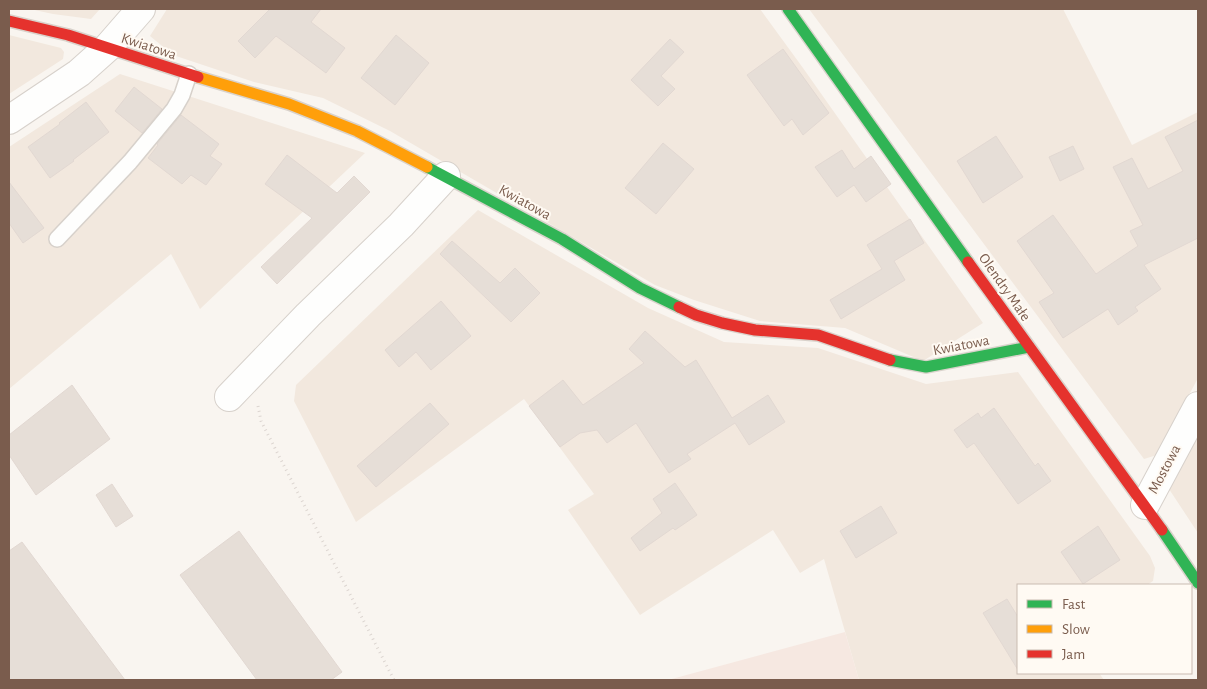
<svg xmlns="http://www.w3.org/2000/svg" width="1207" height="689" font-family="'Alegreya Sans',sans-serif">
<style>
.residential{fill:#f2e8de}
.commercial{fill:#f6e8e1}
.building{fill:#e6ded7;stroke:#e2d8d2}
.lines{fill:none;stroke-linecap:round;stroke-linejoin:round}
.lane-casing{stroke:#d7d1cb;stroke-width:18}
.street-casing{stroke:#d7d1cb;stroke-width:30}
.fast-casing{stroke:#d9d2cb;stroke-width:14}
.slow-casing{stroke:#d9d2cb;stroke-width:14}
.jam-casing{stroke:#d9d2cb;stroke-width:14}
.path{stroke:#dcd5d0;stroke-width:3;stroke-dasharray:1 4;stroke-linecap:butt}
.lane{stroke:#fefefd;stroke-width:15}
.street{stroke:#fefefd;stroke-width:28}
.fast{stroke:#30b455;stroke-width:11}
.slow{stroke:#ff9f0a;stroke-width:11}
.jam{stroke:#e5322d;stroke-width:11}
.labels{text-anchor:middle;stroke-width:4;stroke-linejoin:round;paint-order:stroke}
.street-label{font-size:15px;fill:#7a5c4d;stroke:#fffaf3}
</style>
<rect width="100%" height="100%" fill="#f9f5f0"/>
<path class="residential" d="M30,9H100L91,19L53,14Z
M167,9H760L803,68L983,323L923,361L845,328L760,321L694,300L655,285L390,131L323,98L254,82L173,55L150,36Z
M809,9H1063L1132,145L1198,112V378L1157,455L1144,459Z
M9,35L61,48L64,52L63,59L9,94Z
M120,74L365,153L200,309L171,254L9,389V147Z
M478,210L648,308L724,342L818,348L926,384L1018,372L1150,556L1155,568L1153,581L1147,585H1018V673H1099L1104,680H859L824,559L800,573L773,530L640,615L568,510L594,494L524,399L356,522L294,401L296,385Z
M1198,431V533L1167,486Z"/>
<path class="commercial" d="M845,632L859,680H668Z"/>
<path class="building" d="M270,9H321L311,22L345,48L326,73L276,36L255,58L238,41Z
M396,35L429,63L395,105L361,78Z
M670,39L684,52L661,76L675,89L658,106L631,80Z
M783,49L829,113L803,135L792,119L784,126L747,75Z
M134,87L162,109L142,133L115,111Z
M86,102L109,132L73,160L74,161L50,178L28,147L60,124L59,123Z
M181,115L219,144L210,156L222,164L206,185L191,175L182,184L148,158L158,145L157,144Z
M1198,120V238L1144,265L1161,289L1135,307L1138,311L1118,325L1108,309L1063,338L1039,302L1054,293L1017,241L1053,215L1096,274L1138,246L1130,231L1143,225L1113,167L1132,158L1148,189L1183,171L1165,137Z
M996,136L1023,177L983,203L957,161Z
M663,143L694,169L656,214L625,188Z
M1073,146L1084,169L1060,181L1049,157Z
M842,150L854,169L871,156L891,184L866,202L854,185L837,197L815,167Z
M287,155L337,193L354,176L370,192L277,284L261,267L312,218L265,184Z
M9,182L44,228L23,243L9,223Z
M910,219L924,243L894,261L905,280L841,319L830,300L882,269L867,245Z
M452,241L500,283L515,268L540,293L511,322L440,254Z
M441,301L471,336L431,370L416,352L399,367L385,350Z
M645,331L685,367L696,360L732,418L768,395L785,422L749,445L735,423L687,454L691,459L669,473L636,423L607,443L597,430L580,433L560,447L529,406L563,380L583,405L644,363L629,349Z
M72,385L110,439L36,495L9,455V435Z
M430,403L449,424L376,487L357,466Z
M994,408L1035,466L1038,463L1051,481L1018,504L974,443L967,448L954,430L978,413L981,418Z
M675,483L697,515L675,530L673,528L640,551L631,538L662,513L653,499Z
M112,484L133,516L116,527L96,495Z
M881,506L897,533L856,558L840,531Z
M1098,526L1120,560L1083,584L1061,552Z
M239,531L342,672L331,680H257L180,575Z
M22,542L125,680H9V551Z
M1007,599L1018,617V670L983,613Z"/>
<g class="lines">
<g class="lane-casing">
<path id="lane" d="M57,239L130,162L174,109L182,95L189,74"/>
</g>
<g class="street-casing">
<path id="street" d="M9,120L79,73L107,48L141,9
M229,397L308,315L401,225L446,176
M1145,505L1198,406"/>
</g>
<g class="fast-casing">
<path id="fast" d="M788,9L968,262
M427,167L562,239L640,288L679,307
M890,360L926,367L1029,347
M1162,530L1198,583"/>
</g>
<g class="slow-casing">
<path id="slow" d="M198,77L289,104L357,131L427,167"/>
</g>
<g class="jam-casing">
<path id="jam" d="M9,21L68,35L198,77
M968,262L1162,530
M679,307L696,315L722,323L755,330L818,335L890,360"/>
</g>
<path class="path" d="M258,406L261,421L394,680"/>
<use href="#lane" class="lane"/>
<use href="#street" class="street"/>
<use href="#fast" class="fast"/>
<use href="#slow" class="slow"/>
<use href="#jam" class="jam"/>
</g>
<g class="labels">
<g class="street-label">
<text transform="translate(149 46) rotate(18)" y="5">Kwiatowa</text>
<text transform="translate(525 202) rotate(29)" y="5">Kwiatowa</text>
<text transform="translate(1005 287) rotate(55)" y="5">Olendry Małe</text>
<text transform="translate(961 345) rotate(-11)" y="5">Kwiatowa</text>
<text transform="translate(1164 469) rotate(-62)" y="5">Mostowa</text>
</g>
</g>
<rect width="1207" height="689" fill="none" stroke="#7a5c4d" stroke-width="20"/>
<rect x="1017" y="584" width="175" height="90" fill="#fffaf3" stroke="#cabbb1"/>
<rect x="1027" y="600" width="25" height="8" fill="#30b455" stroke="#cabbb1"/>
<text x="1062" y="609" font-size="15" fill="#7a5c4d">Fast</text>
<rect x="1027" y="625" width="25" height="8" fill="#ff9f0a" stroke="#cabbb1"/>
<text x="1062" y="634" font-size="15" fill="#7a5c4d">Slow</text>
<rect x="1027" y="650" width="25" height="8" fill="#e5322d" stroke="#cabbb1"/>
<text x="1062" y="659" font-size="15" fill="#7a5c4d">Jam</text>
</svg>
